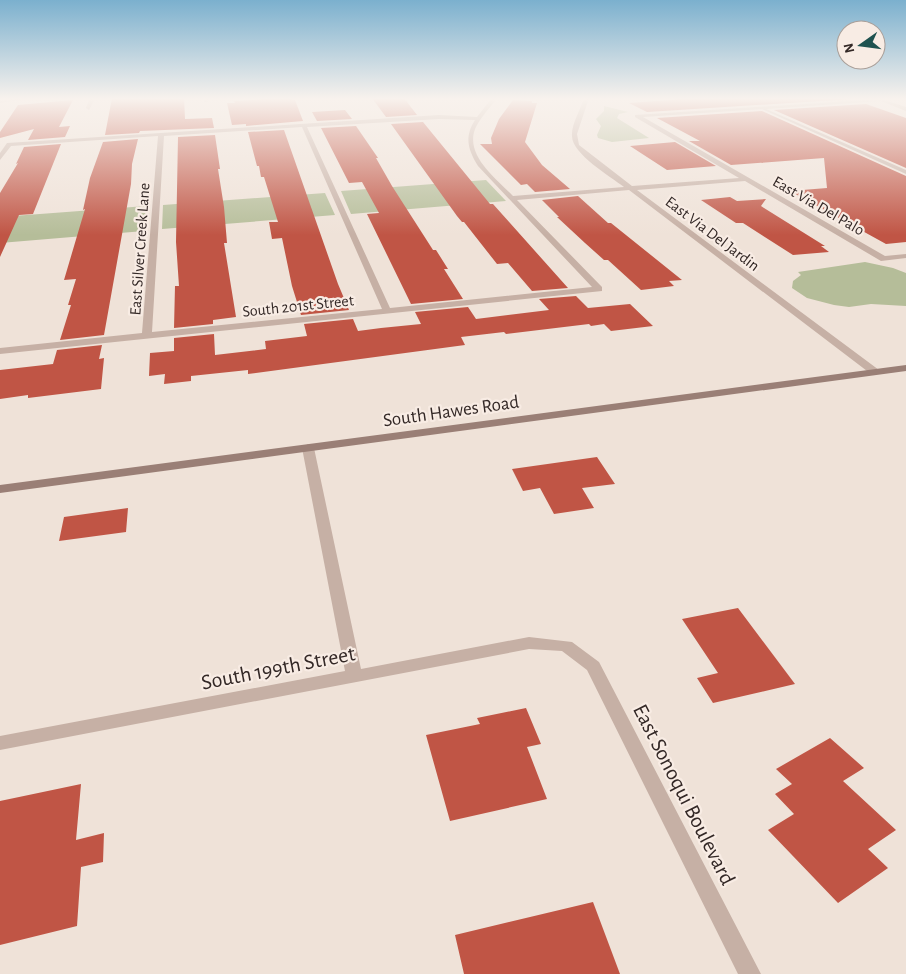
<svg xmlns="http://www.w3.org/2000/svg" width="906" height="974" font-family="'Alegreya Sans',sans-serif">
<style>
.green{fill:#b5bd99}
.building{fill:#c05545}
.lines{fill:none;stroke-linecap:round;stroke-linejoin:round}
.street{fill:#c6b0a5;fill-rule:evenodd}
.secondary{fill:#9a7f76;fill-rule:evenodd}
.labels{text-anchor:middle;stroke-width:4.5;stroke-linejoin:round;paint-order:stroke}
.far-street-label{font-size:16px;fill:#332826;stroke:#f8ece4}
.street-label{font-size:19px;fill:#332826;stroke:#f8ece4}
.near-street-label{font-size:22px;fill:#332826;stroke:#f8ece4}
</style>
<rect width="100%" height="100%" fill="#efe2d8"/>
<path class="green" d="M604,106L628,112L619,114L617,118L649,138L612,142L598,138L597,135L601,126L596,119L604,111Z
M486,180L506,201L351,214L341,191Z
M325,193L335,215L162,229L163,205Z
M146,206L144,231L0,243V217Z
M865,262L893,268L906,273V306L871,304L849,307L834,305L807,298L792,288L793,281L801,275L798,272Z"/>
<path class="building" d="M112,98H184L185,119L212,118L214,128L140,131L139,133L105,135Z
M285,98L295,100L303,121L246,126V124L232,125L227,103H235L234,101Z
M372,98H404L417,115L386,117Z
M698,98H851L852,99L647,112L629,103Z
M73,100L59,127L70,126L65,137L28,140L34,129L0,138V132L18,105Z
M513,100L532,101V103H537L525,142L542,165L570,189L535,192L527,184L521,185L480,144H492L491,138L499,119Z
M866,104L906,118V168L774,110Z
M345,110L352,119L317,121L312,112Z
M762,111L906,176V242L886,244L790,191L827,188L824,158L731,165L689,141H700L657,118Z
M423,122L490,204H493L568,288L532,291L508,263L497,264L464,222H462L457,216L391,124Z
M356,126L378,158H376L392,186L433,250H436L448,269H444L463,299L411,304L367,214L379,213L362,182L349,183L321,128Z
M284,130L338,284L349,310L301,315L292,286L282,238L272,239L269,222H278L264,177H261L259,166H257L248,132Z
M215,135L220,169H218L224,207L227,243H224L236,317L213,320V324L174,328L175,286H179L176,242L178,137Z
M138,139L132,164L131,184L104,335L60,340L71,305H68L76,279L64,280L85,209L83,210L90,178L103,142Z
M675,142L716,166L667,170L630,146Z
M61,144L33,214L19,215L0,257V193L18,163L16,164L24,147Z
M578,196L608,223H611L682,280L669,281L674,286L641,290L608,260H604L585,243L557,217H559L542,200Z
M730,197L737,201L766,199L761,206L825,246H821L829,252L793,255L743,223H736L701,200Z
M576,296L588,308L630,304L653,326L611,331L604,324L591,326L589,324L506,334L504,332L461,337L465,345L248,374V370L191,376V381L164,384L165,374L149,376L150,353L174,351V338L214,334L215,355L266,349L265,341L307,336L304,324L353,319L358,331L381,328L421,324L415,312L468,307L476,319L549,310L539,299Z
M102,345L99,359L104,358L101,389L28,398V395L0,399V370L53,364L57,350Z
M597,457L615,484L582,488L594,508L554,514L540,488L523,491L512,469Z
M128,508L126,532L59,541L64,517Z
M738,608L795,684L713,703L697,678L718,673L682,619Z
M526,708L541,744L527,747L547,799L450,821L426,735L480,724L477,718Z
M830,738L864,768L843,781L896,830L868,849L888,868L838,903L768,830L794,814L775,794L792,784L776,769Z
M81,784L76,840L104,833L103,862L81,867L77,926L0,945V801Z
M593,902L620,974H464L455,935Z"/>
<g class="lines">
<path class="street" d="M16,98H32L0,103V101Z
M90,98H95L89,110L86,108Z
M204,98H208V102H204Z
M492,98H497C489,109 480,118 475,129C465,156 497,179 513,196L624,187C610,176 572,154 572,136C571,125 581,109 584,98H589L577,134L579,145L632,186L739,178L635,117V115L881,99L906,107V111L881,101L766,109L906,170V174L762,109L643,117L885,256L906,254V258L881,261L745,181L637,190L879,370V374H871L629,190L517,200L602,287V291L0,354V348L142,333L158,136L11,146L0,160V153L7,143L439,115L477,117ZM439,119L475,120C464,137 468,150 478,166L592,287L390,308L307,127ZM302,127L382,309L152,332L164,136Z
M308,444L314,448L361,669L529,637L572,642L599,662L761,974H738L587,670L562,651L529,649L0,750V736L345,671L302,448Z"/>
<path class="secondary" d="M906,365V371L0,493V485Z"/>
</g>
<linearGradient id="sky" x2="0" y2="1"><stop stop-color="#7bb0ce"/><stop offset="0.42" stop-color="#f8f2ed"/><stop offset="1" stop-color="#f8f2ed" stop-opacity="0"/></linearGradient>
<rect width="906" height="235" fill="url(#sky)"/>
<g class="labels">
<g class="far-street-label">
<text transform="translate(819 205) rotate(30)" y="6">East Via Del Palo</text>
<text transform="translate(713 233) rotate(37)" y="6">East Via Del Jardin</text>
<text transform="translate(139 249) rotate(-86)" y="6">East Silver Creek Lane</text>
<text transform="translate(298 305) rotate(-6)" y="6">South 201st Street</text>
</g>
<g class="street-label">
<text transform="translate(451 410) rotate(-8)" y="7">South Hawes Road</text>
</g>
<g class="near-street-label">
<text transform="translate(278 667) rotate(-11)" y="8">South 199th Street</text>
<text transform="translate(685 794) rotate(63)" y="8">East Sonoqui Boulevard</text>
</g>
</g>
<g transform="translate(861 45) rotate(256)"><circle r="24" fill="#f8ece4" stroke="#a99e98"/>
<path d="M0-4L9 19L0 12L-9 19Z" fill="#1e524f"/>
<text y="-8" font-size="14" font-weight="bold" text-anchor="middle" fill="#332826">N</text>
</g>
</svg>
